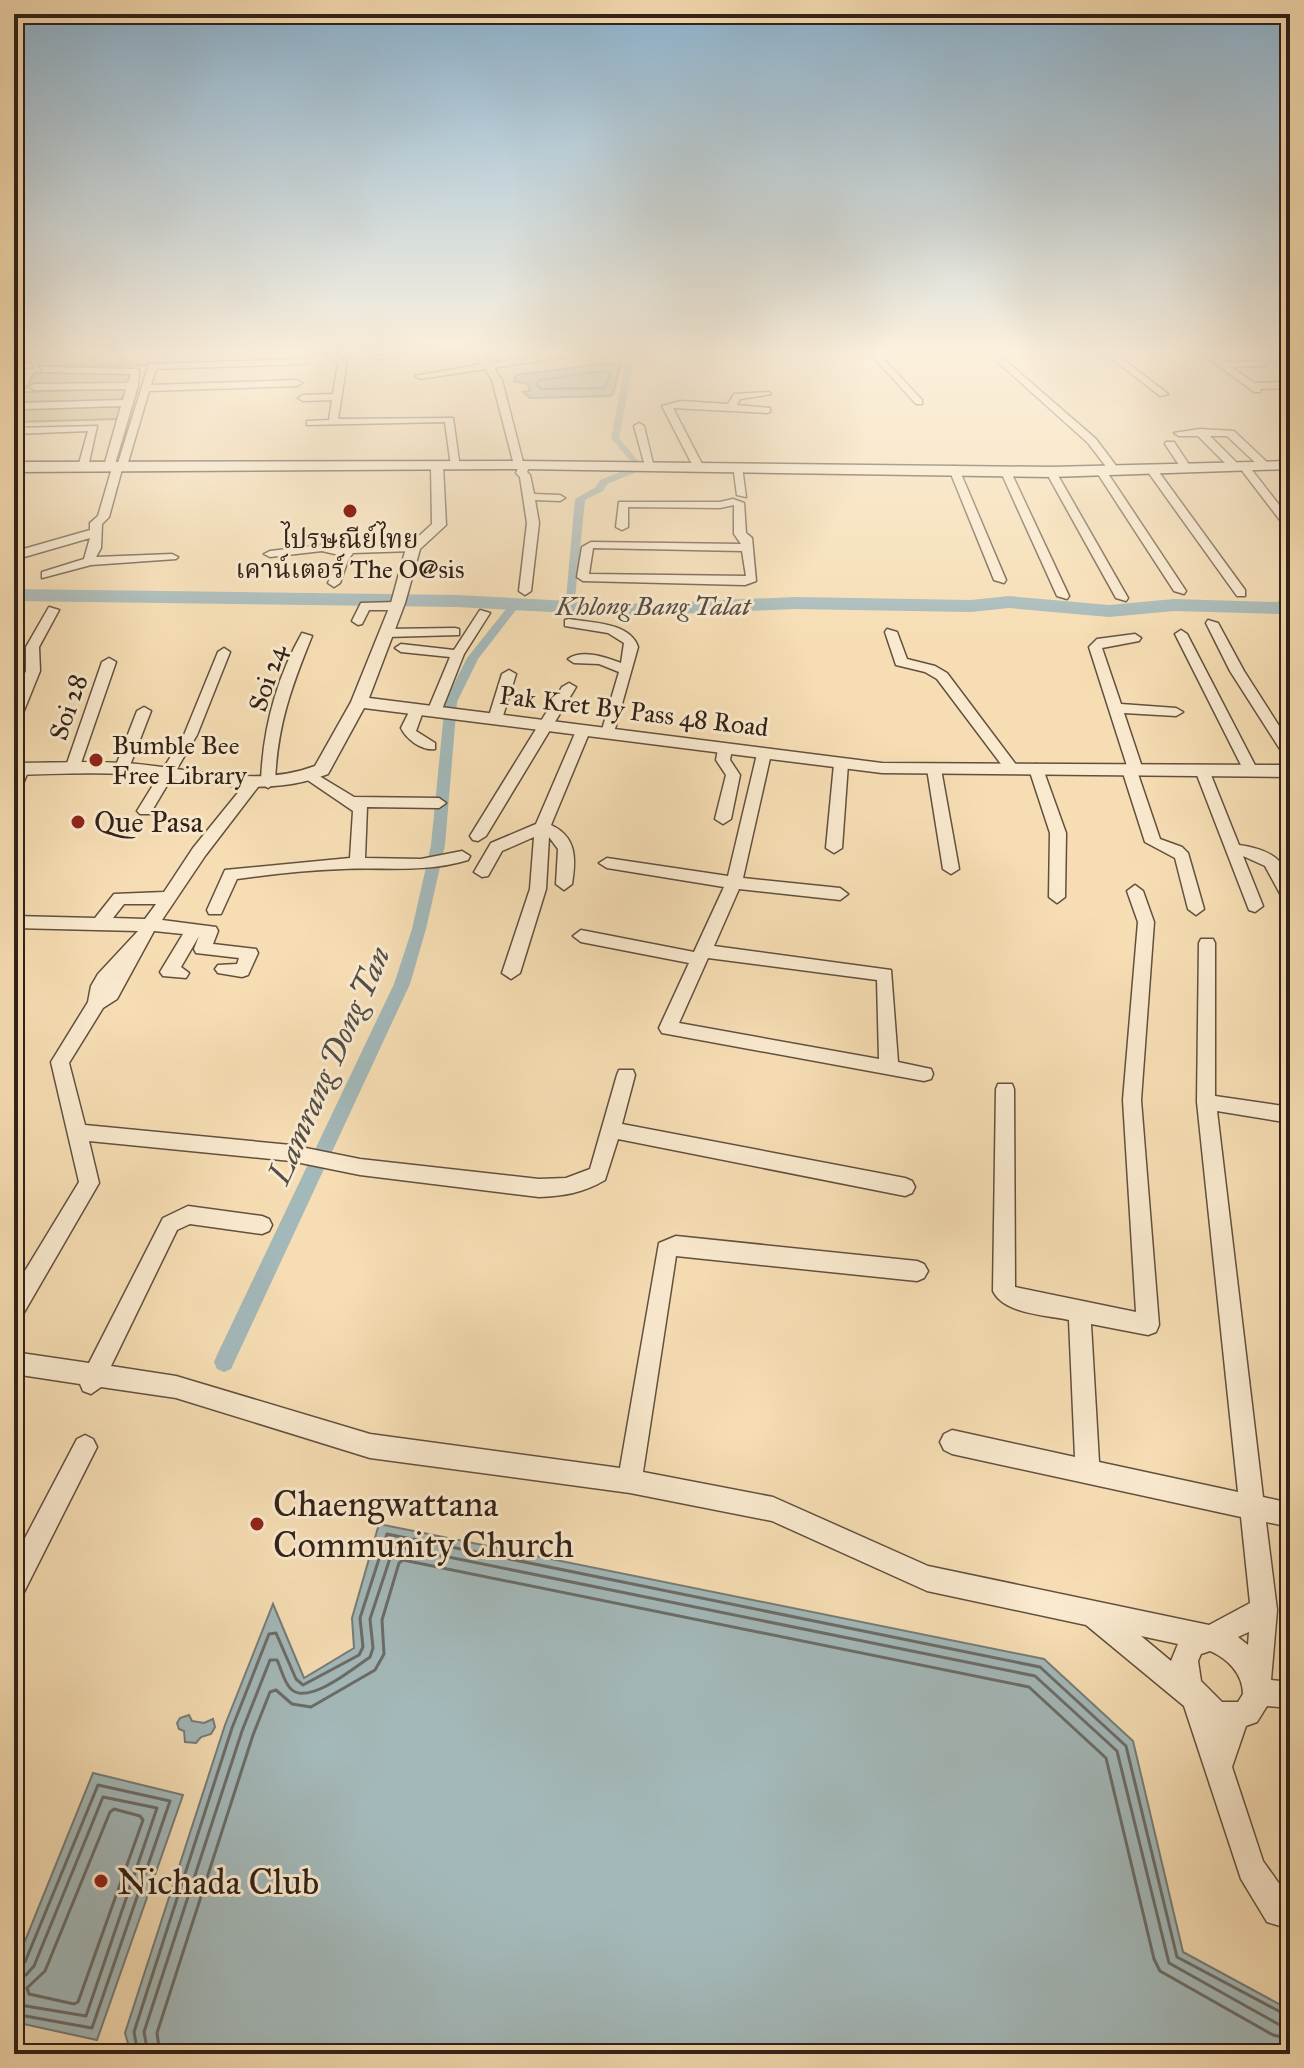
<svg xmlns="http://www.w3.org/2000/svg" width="1304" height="2068" font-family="'IM FELL Great Primer','Noto Serif Thai',serif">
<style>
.green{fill:#c1bf89;stroke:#797050;stroke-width:2}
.water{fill:#a3b8b9;stroke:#757c78;stroke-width:2}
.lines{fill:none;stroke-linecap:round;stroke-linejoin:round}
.shore-far1{stroke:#6a6c68;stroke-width:2}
.shore{stroke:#6a6c68;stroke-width:3}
.canal{fill:#a3b8b9;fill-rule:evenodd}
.river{fill:#a3b8b9;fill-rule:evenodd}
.minor-casing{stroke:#62503e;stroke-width:3}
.tertiary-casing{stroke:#62503e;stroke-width:3}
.secondary-casing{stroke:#312117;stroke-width:3}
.minor{fill:#f9e9ce;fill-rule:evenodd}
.tertiary{fill:#f9e9ce;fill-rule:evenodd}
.secondary{fill:#f9e9ce;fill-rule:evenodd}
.poi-dot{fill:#8f2418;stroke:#f9e9ce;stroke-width:3}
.labels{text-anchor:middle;stroke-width:6;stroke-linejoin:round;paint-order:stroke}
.far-poi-label{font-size:26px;fill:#312117;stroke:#f9e9ce}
.far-water-label{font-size:26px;font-style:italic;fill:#534e48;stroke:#f9e9ce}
.far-street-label{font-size:26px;fill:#312117;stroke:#f9e9ce}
.poi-label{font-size:30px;fill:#312117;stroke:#f9e9ce;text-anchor:start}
.water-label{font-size:32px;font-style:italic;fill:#534e48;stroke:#f9e9ce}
.near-poi-label{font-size:36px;fill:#312117;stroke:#f9e9ce;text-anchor:start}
</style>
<rect width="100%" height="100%" fill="#f6ddb3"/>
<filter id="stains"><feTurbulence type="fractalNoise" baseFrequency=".0025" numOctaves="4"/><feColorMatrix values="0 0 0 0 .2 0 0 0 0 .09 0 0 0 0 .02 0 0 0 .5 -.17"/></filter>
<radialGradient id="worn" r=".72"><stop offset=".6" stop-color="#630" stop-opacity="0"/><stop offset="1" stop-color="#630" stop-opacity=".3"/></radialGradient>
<path class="green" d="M14,352H194L193,354L150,355L147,365L38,366L43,357L14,359Z
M134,372L127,383L28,385L34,373Z
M109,389H127L121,400L18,402L24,392Z
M121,406L119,419L14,422V410Z"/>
<path class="water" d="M606,363L621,364L613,394L609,396L530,398L523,392L530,391L528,384L514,381L516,375Z
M379,1524L1044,1659L1133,1741L1183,1952L1290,2010V2054H131L125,2033L225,1725L273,1604L304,1678L354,1648L352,1618Z
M189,1715L192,1721L204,1723L213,1719L215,1727L211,1734L201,1737L196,1743L185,1742L184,1731L179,1729L177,1723L180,1718Z
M93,1773L183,1795L97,2040L14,2022V1968Z"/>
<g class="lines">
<path class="shore-far1" d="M605,371L610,375L604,388L541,389L536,384L540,380Z"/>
<path class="shore" d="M114,1809L140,1816L143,1820L78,2002L74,2004L29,1994L27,1988L45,1971L110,1812Z
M14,1967L25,1962L98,1785L170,1801L92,2028L14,2014
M14,1977L26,1975L34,1966L103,1797L157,1808L86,2016L14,2004
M138,2054L134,2032L232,1728L269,1634L276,1633L296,1679L303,1685L359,1655L363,1647L360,1618L387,1534L1040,1667L1126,1746L1177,1957L1290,2017
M148,2054L144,2032L242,1731L270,1660H277C281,1668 284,1683 291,1689C308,1706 354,1668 370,1657L373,1648L370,1619L394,1546L1035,1676L1117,1751L1169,1963L1278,2024L1290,2027
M160,2054L157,2033L253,1735L270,1692L276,1690L292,1704L311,1707L375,1670L384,1654L382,1620L399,1563L403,1560L1029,1687L1106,1758L1154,1959L1160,1971L1273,2035L1290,2039"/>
<path class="canal" d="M618,352H626L634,360L619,438L639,462L634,465L611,438L626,360Z
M636,466L639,467V471L607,484L603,491L585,500L574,608L565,610L575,499L596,487L600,480Z
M510,604L519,606L478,659L457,702L445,845L426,929L410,984L231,1369L224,1372L217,1369L214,1362L217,1355L394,984L412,929L431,845L445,702L467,658Z"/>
<path class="river" d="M14,589L457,595L627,604L795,597L971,600L1009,596L1109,605L1174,599L1276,602L1290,598V610L1278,614L1174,611L1109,617L1009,608L971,612L795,609L627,616L457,607L14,601Z"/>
<g class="minor-casing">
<path id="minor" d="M320,352H330L347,362L338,419L453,418L460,468L451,466L445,422L307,425V421L329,420L332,400L303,401L298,398L303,395L333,394L338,363Z
M392,352H414L378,359L374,356Z
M474,352H482L490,363L573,352H593L494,368L502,380L523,462L530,465L527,472L530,475L534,494L560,495L565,498L560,501L535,500L539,523L531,591L525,595L519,591L527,523L520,477L516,473L518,468L514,465L492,380L485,369L420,379L415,376L482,364Z
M869,352H877L922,400V404H916Z
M987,352H996L1096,439L1120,471L1119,473H1111L1088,443Z
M1104,352H1113L1168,394L1160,396Z
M1200,352H1209L1224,362L1269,361L1266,366L1231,367L1254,383L1290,382V388L1261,389L1260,392H1254Z
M1273,355L1290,360V366L1270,360Z
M304,359L307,364L156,369L151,385L297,380L302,383L297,386L149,391L127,466L122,469L109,517L102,524L101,548L96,557L172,554L178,557L176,559L91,565L42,578V572L84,559L90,538L14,560V553L20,550L90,530V523L98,516L112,468L104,466L121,406L24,409L19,406L24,403L123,400L126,389L34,390L29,387L34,384L128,383L131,374L43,372L40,367L139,369L138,386L115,464L118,463L149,364Z
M30,362L33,367L14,369V363Z
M14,384L26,387L14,390Z
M769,392L771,394L740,399L737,405L770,408V412L767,413L673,408L703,466L698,469L693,466L662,406L681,401L728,404L734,394Z
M1282,418L1290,420V430L1282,422Z
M639,423L644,426L654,468L645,466L634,426Z
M97,426L88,467L83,470L78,467L88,431L14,434V428Z
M1200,429L1234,431L1269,464V468H1261L1227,436H1210L1240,466L1248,465L1290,519V529L1286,528L1240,468L1231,469L1198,436H1179L1174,433Z
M1166,442H1174L1192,469L1191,471H1183L1165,444Z
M733,465L742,467L746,497L737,495Z
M954,466L959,469L1006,580L1004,583L994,580L949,469Z
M1001,468L1010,470L1069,596L1067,599L1057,596L1000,470Z
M1101,468L1105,469L1186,591L1184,594L1174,591L1096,471Z
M1148,468H1156L1245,590V596H1237L1148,472Z
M1051,469L1056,472L1128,598L1126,601L1116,598L1046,472Z
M733,499L744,503L746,533L752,538L756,581L745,585L583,581L577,577L582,547L591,542L741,544L734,534V505L720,508L628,507V527L622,530L616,527L619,502H720ZM593,548L742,551L746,576L589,574Z
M322,545L344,549L350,547L413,545L419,548L413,551L353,553L348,560L340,583L334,587L328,583L339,555L322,551L270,557L264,554L270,551Z
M361,603L397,602L403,606L397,610H369L362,624L358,625L352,621Z
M49,607L59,610L39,647L40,671L21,718L14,722V701L26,671V647Z
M480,610L490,613L464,654L441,712L434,716L429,715L427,712L450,657L401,652L395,648L401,644L454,650Z
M569,619C591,623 630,622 638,647L613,736H603L601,733L619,672L599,664L574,663L568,659C582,649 605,657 621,663L624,643L608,633L565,626V620Z
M1208,620L1218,623L1244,671L1290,743V758L1285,757L1230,671L1206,623Z
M455,628L459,629V635L386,637L380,633L386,629Z
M887,629L897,632L907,659L935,666L947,673L1017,766V772H1007L937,679L925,672L896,665L885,632Z
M1181,630L1187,634L1258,771L1256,774H1246L1244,771L1175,634Z
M302,633L312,636C291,688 277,726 275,783L268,788L261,783L205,856L162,920L216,927L218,931L213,944L256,949L258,953L248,975L242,977L218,973L215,969L218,965L237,964L239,958L196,953L194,949L199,936L181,967L189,973L186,978L163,976L160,972L183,934L154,931L117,999L103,1008L69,1063L85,1125L291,1145L360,1159L539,1179L566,1178L590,1169L617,1075L619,1070H633L635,1075L622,1124L905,1178L912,1181L915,1187L912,1193L905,1196L618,1139L605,1180C583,1193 564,1196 539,1197L360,1175L291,1161L89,1141L99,1183L22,1316L14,1319V1289L79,1182L51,1062L88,1002L91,986L98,974L138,931L14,928V916L95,918L114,894L164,892L193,848L249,779L254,777L261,781C263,729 276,679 302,633ZM124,904H156L145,919L113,918Z
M1135,634L1141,638L1139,641L1102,648L1121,704L1176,708L1183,712L1176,716L1124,713L1143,770L1138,774L1160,839L1182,847L1188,853L1204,909L1196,915L1188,909L1175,858L1145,842L1122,770L1127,766L1089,647L1097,639Z
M224,648L230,652L197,735L150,814H140L137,811L184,735L218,652Z
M109,658L116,662L79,769L77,772H67L65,769L102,662Z
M509,670L516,674L502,719L495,723L490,722L488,719L502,674Z
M569,683L576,687L486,836L478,841L473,840L470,836L562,687Z
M417,705L424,709L416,731L435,743V749C422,751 406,739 401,728L412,706Z
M144,707L151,711L129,768L127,771H117L115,768L137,711Z
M583,727L590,731L551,825C577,837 576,859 572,884L564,890L556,884L558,849L549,837L546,889L520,973L511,979L502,973L530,889L534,837L502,851L488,876L482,877L474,872L491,843L536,824L576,731Z
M725,745L732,749L730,760L740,775L731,819L723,824L715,819L726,775L716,760L718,749Z
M764,750L771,754L743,878L840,888L848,894L840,900L739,889L714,946L891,970L898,1062L931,1069L933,1074L931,1079L924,1081L662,1033L659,1028L689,963L581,942L573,936L581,930L694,952L724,887L607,868L599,863L607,858L728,876L757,754ZM708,958L877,980L879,1059L679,1023Z
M841,760L848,764L842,848L834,853L826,848L834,764Z
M22,764L29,769L21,789L14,794V771Z
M934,764L941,769L959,869L951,874L943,869L927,769Z
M1036,764L1043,769L1066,833L1065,897L1057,903L1049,897L1050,833L1029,769Z
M1202,765L1209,770L1239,845C1278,851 1290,863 1290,903L1284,901L1265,866L1243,856L1263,906L1255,912L1249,910L1195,770Z
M311,771L354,797L439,798L446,803L439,808L367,807L365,858L421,859L462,851L470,856L468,860C426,873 386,867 343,869C308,870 272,874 237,879L221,914H209L207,910L225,870L350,858L353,811L306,779L304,776Z
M1135,885L1143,891L1154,922L1141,1100L1159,1325L1156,1332L1148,1335L1091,1324L1099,1462L1238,1492L1197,1102L1199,943L1201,939H1213L1215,943V1096L1290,1107V1123L1217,1111L1263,1497L1290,1503V1527L1266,1522L1277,1610L1271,1680L1290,1682V1708L1267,1706L1257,1722L1246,1726L1232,1767L1263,1861L1290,1899V1929L1267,1922L1241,1879L1184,1706L1086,1625L927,1591L772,1521L630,1493L370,1458L176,1398L101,1387L91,1394L83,1391L80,1384L14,1374V1352L89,1363L163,1218L188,1206L262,1216L269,1219L272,1225L269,1231L262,1234L190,1224L177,1230L111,1366L176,1376L370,1434L620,1468L659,1243L676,1236L917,1261L924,1264L928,1271L924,1278L917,1281L676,1256L643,1472L773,1497L928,1566L1209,1625L1250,1603L1241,1517L952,1454L944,1450L940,1442L944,1434L952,1430L1075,1457L1069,1320C1046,1315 1004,1314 993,1291L996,1089L998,1084H1012L1014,1089L1015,1287L1136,1312L1123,1100L1138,922L1127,891ZM1249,1632L1248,1645L1238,1637ZM1141,1636L1178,1644L1171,1661ZM1210,1651C1228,1659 1243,1674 1243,1694L1238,1702H1222L1201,1681L1198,1661L1201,1654Z
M85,1435L93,1439L97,1447L93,1455L23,1594L14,1598V1559L77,1439Z"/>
</g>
<g class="tertiary-casing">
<path id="tertiary" d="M437,462L443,466L446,525L420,549L405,603L369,698L882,763L1290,765V777L882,773L364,708L328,774C262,800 194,779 126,774C89,772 51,774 14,775V763C51,763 88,761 125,763C187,767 255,789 315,766L351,702L391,603L406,548L432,524L431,466Z"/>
</g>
<g class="secondary-casing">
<path id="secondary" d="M519,461L1051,467L1290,461V469L1051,477L519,469L14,472V462Z"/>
</g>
<use href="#minor" class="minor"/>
<use href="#tertiary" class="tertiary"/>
<use href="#secondary" class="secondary"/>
</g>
<linearGradient id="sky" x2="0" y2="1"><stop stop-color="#8cb6d5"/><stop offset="0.55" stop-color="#fbf0dd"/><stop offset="1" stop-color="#fbf0dd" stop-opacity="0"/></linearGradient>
<rect width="1304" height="641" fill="url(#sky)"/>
<g class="poi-dot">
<circle cx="350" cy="511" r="8"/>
<circle cx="96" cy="760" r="8"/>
<circle cx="78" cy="822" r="8"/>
<circle cx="257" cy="1524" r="8"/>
<circle cx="101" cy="1881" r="8"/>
</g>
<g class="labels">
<g class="far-poi-label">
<text x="350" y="548">ไปรษณีย์ไทย<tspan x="350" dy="30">เคาน์เตอร์ The O@sis</tspan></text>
<text x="112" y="754" text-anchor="start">Bumble Bee<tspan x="112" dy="30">Free Library</tspan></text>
</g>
<g class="far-water-label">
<text x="653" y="615">Khlong Bang Talat</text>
</g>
<g class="far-street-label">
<text transform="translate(267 678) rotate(-72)" y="9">Soi 24</text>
<text transform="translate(68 707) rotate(-71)" y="9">Soi 28</text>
<text transform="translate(634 711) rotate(7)" y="9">Pak Kret By Pass 48 Road</text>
</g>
<g class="poi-label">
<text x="94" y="832">Que Pasa</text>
</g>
<g class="water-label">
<text transform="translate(329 1065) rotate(-66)" y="11">Lamrang Dong Tan</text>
</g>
<g class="near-poi-label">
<text x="273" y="1516">Chaengwattana<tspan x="273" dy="41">Community Church</tspan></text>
<text x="117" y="1894">Nichada Club</text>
</g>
</g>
<rect width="1304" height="2068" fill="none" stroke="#f6ddb3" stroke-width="48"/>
<rect x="16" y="16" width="1272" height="2036" fill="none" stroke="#312117" stroke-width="4"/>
<rect x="24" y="24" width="1256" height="2020" fill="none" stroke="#312117" stroke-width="2"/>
<rect width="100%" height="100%" filter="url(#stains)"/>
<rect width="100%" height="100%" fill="url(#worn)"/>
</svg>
